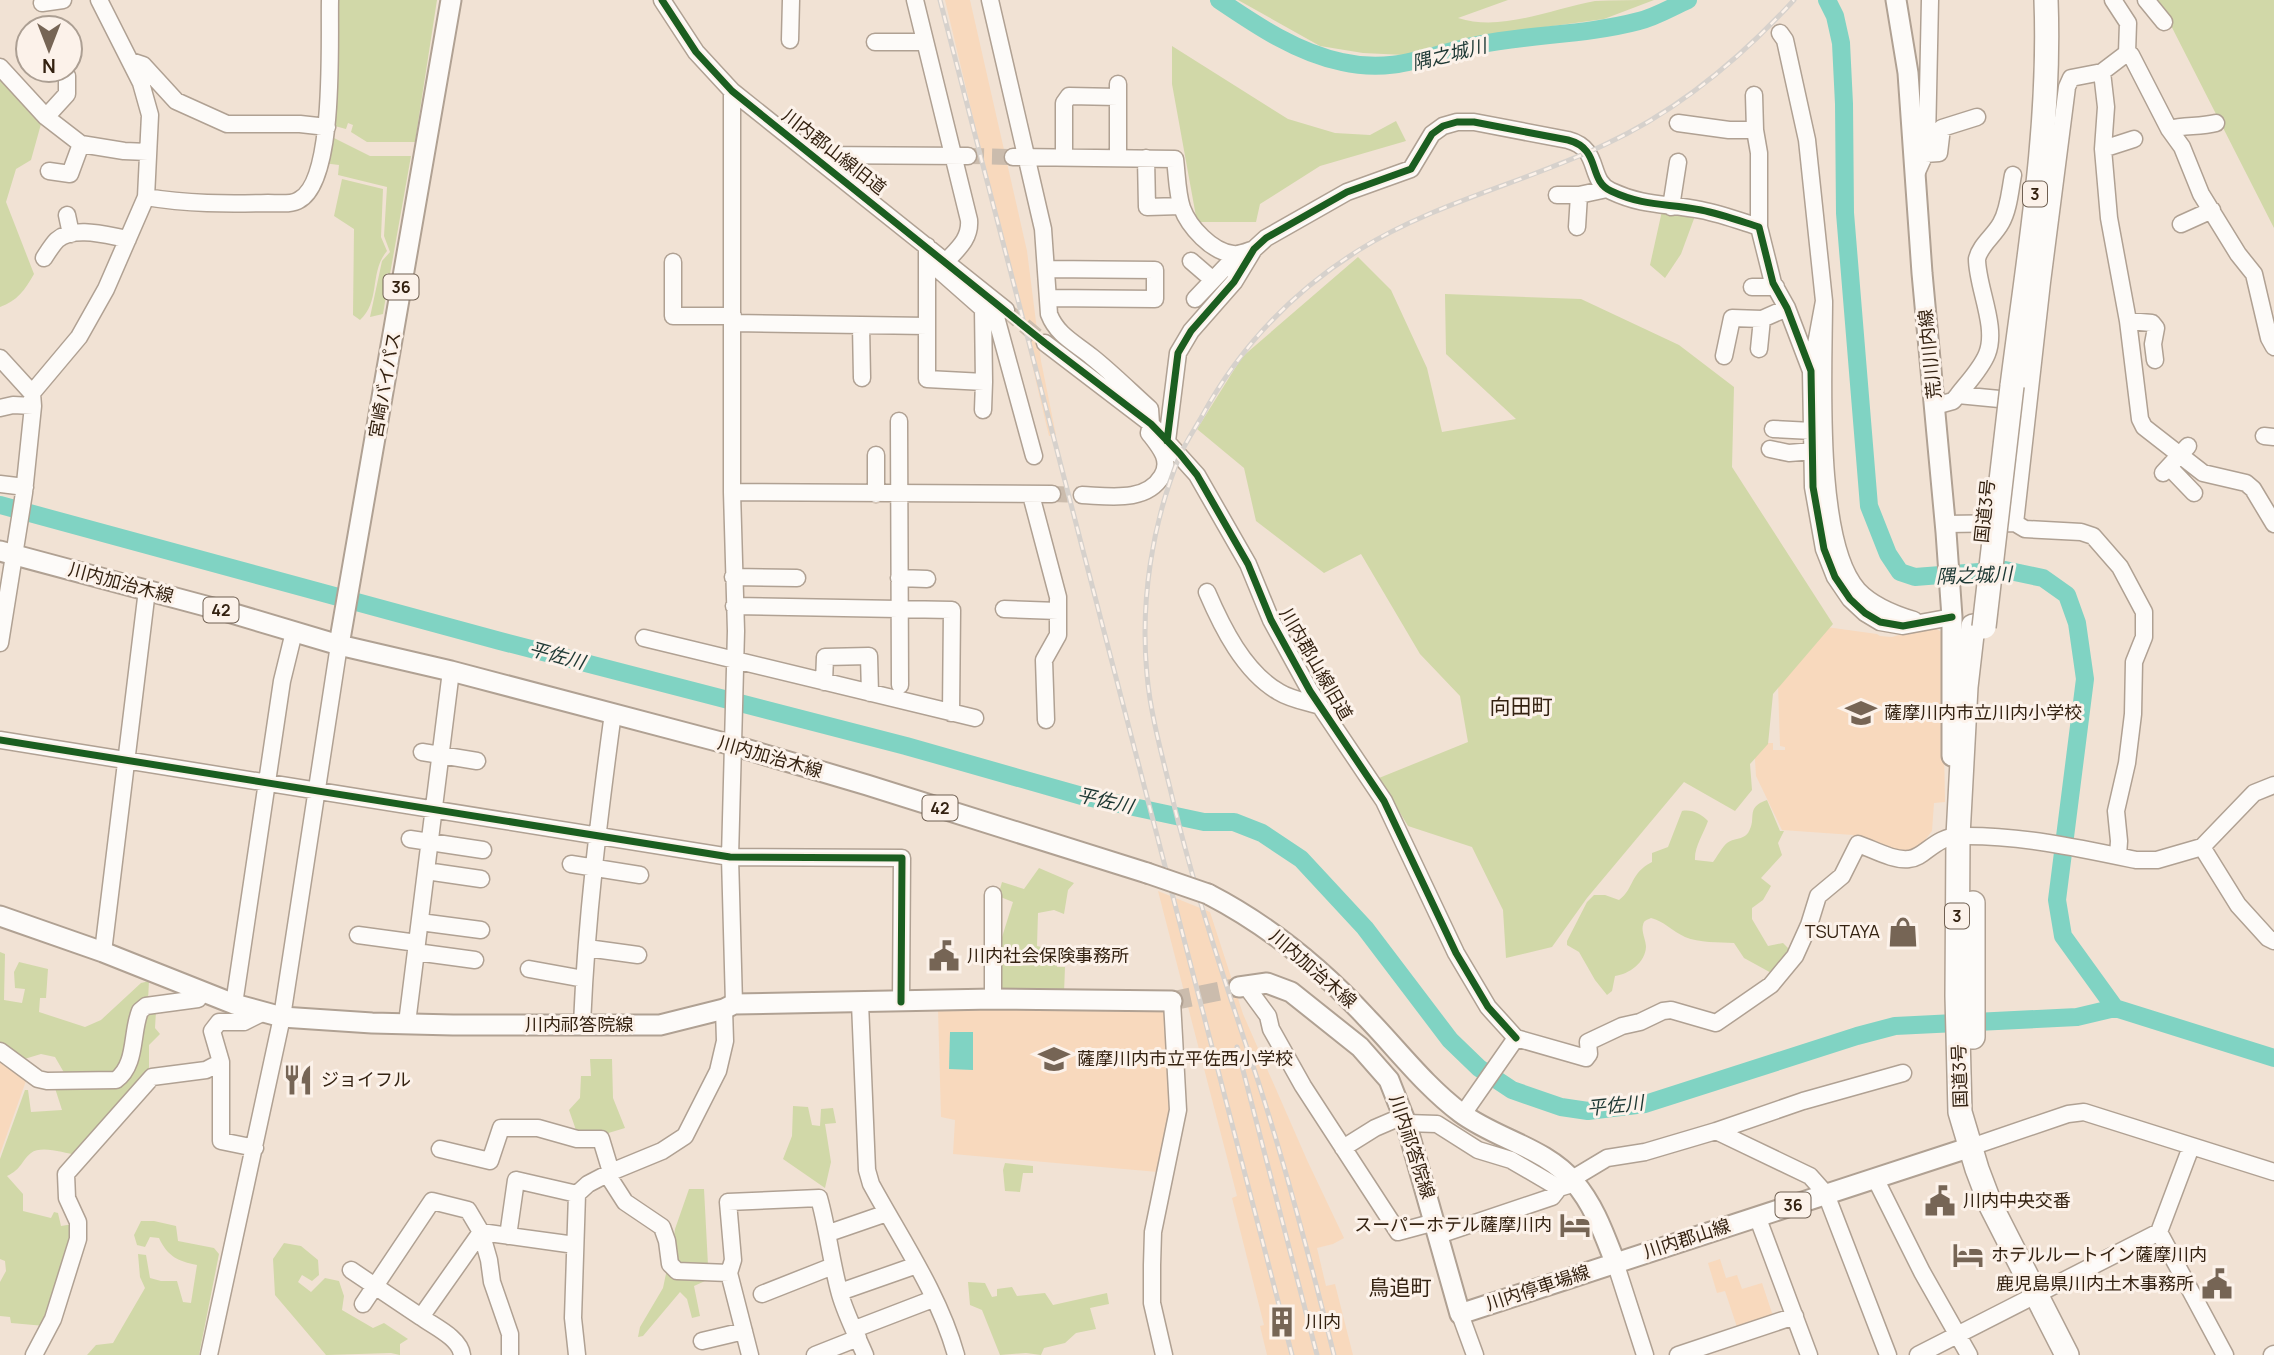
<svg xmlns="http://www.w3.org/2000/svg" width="2274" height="1355" font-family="Manrope,'Noto Sans JP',sans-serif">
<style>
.built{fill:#f8d9bd}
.green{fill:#d1d8a8}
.water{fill:#80d3c3}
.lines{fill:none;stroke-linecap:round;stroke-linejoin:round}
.river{stroke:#80d3c3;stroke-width:18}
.minor-tunnel{stroke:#cbbcad;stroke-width:16;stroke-dasharray:16 8;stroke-linecap:butt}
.major-tunnel{stroke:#cbbcad;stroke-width:19;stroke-dasharray:19 10;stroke-linecap:butt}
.minor-casing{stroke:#b0a193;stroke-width:19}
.major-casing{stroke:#b0a193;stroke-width:23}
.highway-casing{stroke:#b0a193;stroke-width:26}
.minor{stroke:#fdfbf9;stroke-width:16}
.major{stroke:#fdfbf9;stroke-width:19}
.highway{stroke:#fdfbf9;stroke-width:23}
.rail-casing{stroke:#d6d1cc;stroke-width:5}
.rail{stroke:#fcf2ea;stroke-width:2.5;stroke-dasharray:8;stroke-linecap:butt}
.major-bridge-casing{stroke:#b0a193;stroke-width:23;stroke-linecap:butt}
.highway-bridge-casing{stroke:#b0a193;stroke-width:26;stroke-linecap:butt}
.major-bridge{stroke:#fdfbf9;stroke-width:19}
.highway-bridge{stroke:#fdfbf9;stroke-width:23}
.cycleway-casing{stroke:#fcf2ea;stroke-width:11}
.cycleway{stroke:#1b5e20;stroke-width:7}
.labels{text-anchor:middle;stroke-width:6;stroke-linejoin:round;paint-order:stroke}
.shield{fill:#fcf2ea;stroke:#706052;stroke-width:2}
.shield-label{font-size:16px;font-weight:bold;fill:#342211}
.street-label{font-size:18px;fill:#342211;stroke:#fcf2ea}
.poi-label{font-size:18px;fill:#342211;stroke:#fcf2ea;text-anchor:start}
.water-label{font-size:19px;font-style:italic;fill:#1d3834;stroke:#fcf2ea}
.quarter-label{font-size:21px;fill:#342211;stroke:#fcf2ea}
</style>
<rect width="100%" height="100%" fill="#f1e2d4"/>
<path class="built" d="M945,0H970L1027,251L1041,361L1056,435L1049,436Z
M1819,626L1877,634L1880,636L1892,637L1923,628L1932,627L1942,632L1945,802L1934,803L1932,831L1918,849L1899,855L1856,840L1853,835L1782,830L1756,776L1754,743H1773V750H1785V747L1780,746L1778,684Z
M1158,891L1210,912L1243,1014L1307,1160L1344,1238L1333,1244L1317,1248L1326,1286L1335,1284L1353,1355H1267L1260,1326L1264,1325L1232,1198L1237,1196Z
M1164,1007L1172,1109L1158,1172L953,1154L955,1120L941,1117L938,1009Z
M0,1057L27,1078L0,1154Z
M1720,1259L1726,1278L1737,1275L1742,1289L1762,1283L1774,1319L1738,1330L1725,1291L1717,1293L1708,1263Z"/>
<path class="green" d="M335,0H437L415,142H367L351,132L353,125L348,123L346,129L331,125Z
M1238,0H1508L1458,18C1502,32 1551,9 1595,1C1614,0 1635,0 1654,0L1604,19L1516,31L1404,55L1363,53L1320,46Z
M2158,0H2274V228Z
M1172,46L1288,119L1335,133L1370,135L1396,121L1406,141L1320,166L1260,204L1256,222H1197L1172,84Z
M0,80L41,124L31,160L16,169L6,202L34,274C25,290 17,301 0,307Z
M330,136L370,156H411L390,274L387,273L385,283L388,284L383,314L370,317L382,261L390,252L384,236L387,187L338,175L339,165L323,163Z
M342,179L383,189L381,237L387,251C369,272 381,301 360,320L353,315L354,229L334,216Z
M1662,211L1695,216L1681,254L1665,278L1650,265Z
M1358,257L1391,290L1427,368L1442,432L1516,419L1446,354L1445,294L1581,299L1679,345L1734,387L1732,467L1833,624L1773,694L1768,744L1750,764L1752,790L1735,811L1684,782L1587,898L1552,947L1506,958L1503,910L1472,847L1408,826L1379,778L1468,742L1460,696L1420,654L1361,554L1324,573L1256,521L1244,468L1197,429L1242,357Z
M1767,800L1780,831H1784L1778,843L1782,855L1761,878L1771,886L1763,900L1752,908V919L1768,946L1783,943L1793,953L1775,975L1744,958L1734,943C1719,942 1699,943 1685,937C1672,931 1664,921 1651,918C1647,920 1644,920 1643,925C1641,932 1646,940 1646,947C1645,963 1629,974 1615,976L1612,991L1607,995L1595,980L1579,952L1567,945V941L1587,902L1594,895H1605L1619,900C1635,888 1629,874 1652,862V853L1668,847L1682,811C1692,809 1701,814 1708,821C1704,833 1694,847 1695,860L1713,862C1717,857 1722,847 1727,843C1733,838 1743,840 1748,833C1758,818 1744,808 1767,800Z
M1039,868L1074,883L1068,890L1064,914L1054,910L1038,913L1037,946L1058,951L1057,967H1065L1064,993L998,992V950L1013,902L998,896L1002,882L1024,889Z
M0,952L5,954L4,1000L22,1003L25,989L15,988L14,972L19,962L48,969L46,998H40L39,1012L85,1027L101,1020L141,983L149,981L148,1000L138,1003L128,1019L124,1064L117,1072L66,1076L55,1057L41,1054L21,1060L0,1044Z
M156,1011L155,1028L160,1034L149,1045V1071L76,1155C65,1153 41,1145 31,1153C21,1161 22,1169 7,1176L23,1194V1211L51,1218L54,1212L58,1213L61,1226L73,1224V1235L45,1326L11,1323L10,1317L0,1316V1282L6,1271L5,1261L0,1259V1159L25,1090H28L31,1112L62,1110L54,1085L118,1083L143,1015Z
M590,1059H612L613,1098L625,1128L605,1134L577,1133L569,1110L580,1098L581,1076H591Z
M793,1106L808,1107L812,1125L820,1126L821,1109L833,1108L836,1123L825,1124L831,1162L825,1188L783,1159L792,1136Z
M1005,1163L1033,1166V1173H1023L1020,1192L1005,1191L1003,1170Z
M689,1189H704L708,1265H679L672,1249L675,1229Z
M141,1221H154L176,1226L178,1241L214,1248L219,1254L199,1355H87L96,1345L113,1343L145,1288L140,1277L138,1254L146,1255L150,1278L161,1281H177L183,1302L191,1303L197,1265C178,1261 168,1257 159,1238L150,1237L145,1247L137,1245L134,1235Z
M284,1243L301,1246L318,1260L319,1275L312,1281L302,1275L298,1282L311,1292L325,1278L339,1281L344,1296L342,1310L373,1328L384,1323L408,1339L400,1344V1355L391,1353L326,1355L275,1295L273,1259Z
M667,1269L704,1277L705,1281L694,1286L700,1316L692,1318L687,1299L680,1292L643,1336L638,1337L640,1327L663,1288Z
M968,1282L985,1283L992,1297L997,1296V1289L1012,1287L1017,1296L1045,1293L1053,1305L1107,1293L1109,1304L1090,1308L1096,1329L1076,1333L1065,1343L1044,1348L1041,1355L1026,1353L1000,1355L982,1310L970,1305Z"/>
<path class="water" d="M950,1032H973V1070L949,1069Z"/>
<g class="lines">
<path class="river" d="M1219,0C1256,25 1297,53 1342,62C1394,74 1428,55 1477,45C1531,34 1586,35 1639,21C1656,17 1672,7 1688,0
M1827,0L1835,16L1841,43L1844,104L1845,213L1869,506L1888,554L1900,572L1915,577L2005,570L2043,578L2067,595L2077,623L2085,679L2057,900L2063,936L2115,1008L2274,1058
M0,505L500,641L906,746L1082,796L1204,822H1234L1262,833L1301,859L1365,928L1450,1040L1479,1068L1512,1090L1561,1107L1588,1111L1645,1104L1857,1036L1895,1026L2077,1017L2115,1008"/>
<path class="minor-tunnel" d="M968,156L1013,157
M1006,310L1045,343
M1052,494L1082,495"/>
<path class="major-tunnel" d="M1172,1001L1239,987"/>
<g class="minor-casing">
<path id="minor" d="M662,0L696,52L732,91L1006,310
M915,0L969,220C971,243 951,253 939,270
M990,0L1043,229L1049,314C1057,335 1075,343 1092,357C1112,373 1131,392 1150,409L1151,424L1149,433C1159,446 1172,460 1162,476C1146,503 1109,496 1082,495
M2113,0L2128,23L2127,53L2131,55L2169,129L2182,147L2201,194L2238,254L2254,274L2269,338L2274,347
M2146,0L2164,22
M42,3L63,0
M1780,33L1785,40L1807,140L1824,301
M790,40L791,0
M875,42H925
M131,61L143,65L176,101L227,124H300L327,127
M0,67L46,117L81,144L124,151L148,152
M2102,72L2106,107L2103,149L2109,218L2128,321L2140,419L2144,427L2203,473L2246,483L2253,489L2274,524
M732,91V492L736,631L730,857L734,1004
M1754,95L1755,130L1759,153V227
M46,117L67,94V76L63,70
M1678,123L1729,130H1755
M2169,129C2185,125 2200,127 2216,123
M2103,149L2134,139
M1925,154L1939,153L1942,128L1977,117
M812,155L968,156
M1013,157L1175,159C1177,174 1177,193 1182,208C1189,227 1212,252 1233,254C1240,255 1248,251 1254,249
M1064,157V103L1069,96L1118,97
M1118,158V84
M1146,158L1147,207L1181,206
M49,171L70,174L81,144
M1916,174L1925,154L1927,140L1930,0
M1557,195H1579L1607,189
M146,197C187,204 227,204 268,203C277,203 292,205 299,200C336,181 329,40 330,0
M1671,207L1678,162
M67,215L71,234
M2181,224L2212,210
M1577,227L1579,195
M927,246V379L984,382L983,410
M44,258C48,252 52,245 57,240C74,225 109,236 128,239
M1191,261L1213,280
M673,262V316H733
M932,264L983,309L984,382
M1046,269L1155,270V299L1048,298
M1752,287H1776
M1195,299L1233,259L1242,266
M983,309L996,317L1034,456
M2128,321L2152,323L2156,328L2153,344L2155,360
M733,323L927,326
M861,325L862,378
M1045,343L1151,424L1197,475L1248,564L1271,620L1310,691L1384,801L1456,953L1488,1007L1516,1038
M1759,349L1762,319L1787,308
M1724,356L1732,318L1762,319
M0,358L32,393L33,406L24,493L0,643
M1812,366L1824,301C1824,368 1814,541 1858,590C1873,606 1894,614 1914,620
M32,393L79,337L106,289L146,197L150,115L141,83L99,0
M1958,395C1968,382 1981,369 1987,354C1998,327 1977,287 1977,259C1980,245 1994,236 2001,223C2009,209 2010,190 2013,175
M1935,406L1953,401L1958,395L2020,401
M0,408L13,405L33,406
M899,421L900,685
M1773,429L1812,431
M2264,436L2274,437
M1167,441L1178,353L1191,331L1234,282L1254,249L1266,238L1347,192L1411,169L1432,134L1443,126L1457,122H1474L1568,140C1602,149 1587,180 1611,191C1645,207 1667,203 1701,210C1721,214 1740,221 1759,227L1773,283L1787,308L1811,371L1813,487L1824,549L1835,577L1850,599L1865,613L1880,622L1903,626L1952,617
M1770,449L1789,453L1813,451
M876,455V494
M2169,467L2194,493
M2163,473L2188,446
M0,484L25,487
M732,492L1052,494
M2015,523L2042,282L2067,87L2071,78L2102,72L2127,53
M1945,524L2015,523L2025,529L2081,532L2093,536L2120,567L2144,612V637L2134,662L2133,714L2127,763L2116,811L2119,841L2118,856
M733,577L797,578
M899,578L927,579
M1207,592C1222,627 1244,672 1279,692C1290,699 1307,702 1320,706
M734,606L952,610L951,713
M1004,609L1058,611V597L1031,495
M644,638L975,718
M824,682L825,657L869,656L870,693
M1046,720L1044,660L1058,635V611
M0,740L730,857L902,858L901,1002
M422,752L477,761
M410,839L483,850
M2202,847L2238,905L2268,938L2274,941
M571,864L640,875
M426,871L481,879
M993,895V999
M420,922L481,930
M358,935L417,943
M587,948L638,955
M103,952L147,590
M416,952L475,960
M529,969L584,979
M1246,986L1268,1016L1271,1029L1303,1086L1398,1232L1435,1222
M860,1003L867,1170L871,1184C901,1239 939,1294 956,1355
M234,1004L282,681L294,632
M407,1023L451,671
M582,1026C586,921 599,817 613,713
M1516,1038L1586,1058L1589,1054L1588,1042L1622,1026L1640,1022L1663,1011L1671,1010L1716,1023L1771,985L1795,956L1809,925L1818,896L1842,876L1858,844C1873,849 1893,861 1909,859C1925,858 1934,836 1961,836C2019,835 2079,848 2136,860H2157L2202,847L2254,793L2274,785
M0,1051L38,1079L47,1081L116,1080C137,1065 131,1033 140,1011L146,1006L198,999L202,991
M1463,1114L1516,1038
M1406,1123L1437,1124L1478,1150L1511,1160L1559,1188
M1716,1131L1810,1176L1826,1194L1888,1355
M1971,1147L2068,1114L2084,1112L2274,1172
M255,1148L221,1141V1062L212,1031L219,1022H244L262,1013
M1343,1148L1375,1128L1403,1116
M440,1149L490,1161L501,1128H538L577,1139H601L611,1172
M607,1174L625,1202L662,1227L667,1241L670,1264L677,1271L729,1273
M1875,1178L1922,1272L1969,1355
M1572,1179L1607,1158L1645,1152L1716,1131L1803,1101L1903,1073
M1757,1216L1809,1355
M2159,1232L2225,1355
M829,1233L887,1213
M1439,1235L1552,1197L1559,1188L1569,1185
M508,1236L516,1180L577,1194
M1615,1262L1645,1355
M351,1270L421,1317L481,1232L468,1210L432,1201L363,1304
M840,1292L917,1265
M762,1294L833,1266
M1460,1314L1475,1355
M421,1317C435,1327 460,1338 462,1355
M855,1329L933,1299
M702,1341L744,1331
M34,1355L53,1319L78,1239V1222L67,1198L66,1174L152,1077L206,1070L221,1062
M209,1355L282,1017L339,645
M510,1355V1334L492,1282L489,1260L481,1232L575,1245
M577,1355L573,1318L577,1194L588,1184L611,1172L662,1151L685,1136L718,1071L725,1041L724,1009
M750,1355L729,1273L733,1260L728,1202L819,1198C828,1230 831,1262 840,1294C846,1315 857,1336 865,1355
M815,1355L858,1338
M1164,1355L1152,1303V1265L1153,1232L1178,1110L1172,1001
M1678,1355L1795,1316
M1918,1355L2159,1232L2191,1147
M2272,1355L2274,1354"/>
</g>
<g class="major-casing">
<path id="major" d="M1896,0L1908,73L1922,273L1946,532L1952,617V756
M0,551L228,612L339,645L451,671L732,745L867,785L1147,873
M339,645L451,0
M1208,894C1270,926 1320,967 1367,1018C1398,1050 1425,1086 1461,1113C1496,1139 1546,1148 1574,1182C1594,1205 1604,1234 1615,1262
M0,916L103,952L234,1004L282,1017L372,1023L453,1025H660L724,1009L734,1004L993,999L1172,1001
M1239,987L1267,983L1291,992L1360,1047L1389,1080L1406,1123L1460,1314L1971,1147"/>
</g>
<g class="highway-casing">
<path id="highway" d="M2012,386C2028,259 2051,129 2046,0
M1973,626L1966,687L1958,836L1957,996L1960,1112L1977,1169L1991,1206L2067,1355
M1973,903V1037"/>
</g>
<use href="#minor" class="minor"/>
<use href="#major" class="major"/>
<use href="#highway" class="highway"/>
<g class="rail-casing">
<path id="rail" d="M940,0L1292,1355
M1237,1047L1317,1355
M1334,1355C1311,1263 1287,1171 1258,1081C1228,991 1198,902 1175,809C1165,765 1151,720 1147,675C1140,602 1152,523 1180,455C1186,442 1194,430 1201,418C1238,349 1292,292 1359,250C1434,203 1523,183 1604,145C1678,111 1739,60 1794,0"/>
</g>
<use href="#rail" class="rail"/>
<g class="major-bridge-casing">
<path id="major-bridge" d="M1147,873L1208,894"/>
</g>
<g class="highway-bridge-casing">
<path id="highway-bridge" d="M1984,627L2012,386"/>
</g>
<use href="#major-bridge" class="major-bridge"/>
<use href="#highway-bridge" class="highway-bridge"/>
<g class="cycleway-casing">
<path id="cycleway" d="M662,0L696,52L732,91L1045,343L1151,424L1180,454L1197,475L1248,564L1271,620L1310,691L1384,801L1456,953L1488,1007L1516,1038
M1167,441L1178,353L1191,331L1234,282L1254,249L1266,238L1347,192L1411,169L1432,134L1443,126L1457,122H1474L1568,140C1602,149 1587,180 1611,191C1645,207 1667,203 1701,210C1721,214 1740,221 1759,227L1773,283L1787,308L1811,371L1813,487L1824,549L1835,577L1850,599L1865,613L1880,622L1903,626L1952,617
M0,740L730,857L902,858L901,1002"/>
</g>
<use href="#cycleway" class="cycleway"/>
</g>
<defs>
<g id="school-bare" transform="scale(2.415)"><path d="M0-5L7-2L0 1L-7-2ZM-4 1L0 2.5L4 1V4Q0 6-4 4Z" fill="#766555" stroke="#fcf2ea" stroke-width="2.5" paint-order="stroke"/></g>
<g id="shop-bare" transform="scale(2.415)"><path d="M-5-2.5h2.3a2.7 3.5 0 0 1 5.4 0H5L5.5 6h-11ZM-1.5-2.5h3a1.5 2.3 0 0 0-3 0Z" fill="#766555" stroke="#fcf2ea" stroke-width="2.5" paint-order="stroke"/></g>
<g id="civic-bare" transform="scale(2.415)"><path d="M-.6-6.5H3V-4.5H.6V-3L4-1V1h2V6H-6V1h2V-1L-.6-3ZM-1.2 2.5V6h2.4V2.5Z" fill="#766555" stroke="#fcf2ea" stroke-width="2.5" paint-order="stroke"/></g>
<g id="restaurant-bare" transform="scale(2.415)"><path d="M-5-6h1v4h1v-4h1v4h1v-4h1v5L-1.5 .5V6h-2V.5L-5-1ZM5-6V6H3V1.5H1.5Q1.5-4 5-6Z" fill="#766555" stroke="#fcf2ea" stroke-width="2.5" paint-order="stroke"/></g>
<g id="hotel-bare" transform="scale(2.415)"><path d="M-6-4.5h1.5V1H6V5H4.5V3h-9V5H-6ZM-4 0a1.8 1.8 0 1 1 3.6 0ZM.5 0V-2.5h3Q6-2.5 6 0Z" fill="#766555" stroke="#fcf2ea" stroke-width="2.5" paint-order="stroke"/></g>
<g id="building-bare" transform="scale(2.415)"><path d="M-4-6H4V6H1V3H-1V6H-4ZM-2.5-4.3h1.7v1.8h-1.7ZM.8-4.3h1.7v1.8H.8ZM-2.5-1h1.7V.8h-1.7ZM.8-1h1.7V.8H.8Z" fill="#766555" stroke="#fcf2ea" stroke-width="2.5" paint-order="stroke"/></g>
</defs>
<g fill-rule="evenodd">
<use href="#school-bare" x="1861" y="713"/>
<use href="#shop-bare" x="1903" y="932"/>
<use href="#civic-bare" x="944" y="956"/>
<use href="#school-bare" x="1054" y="1059"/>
<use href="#restaurant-bare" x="298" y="1080"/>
<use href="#civic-bare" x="1940" y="1201"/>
<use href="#hotel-bare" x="1575" y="1225"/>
<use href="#hotel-bare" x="1968" y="1255"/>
<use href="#civic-bare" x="2217" y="1284"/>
<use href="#building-bare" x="1282" y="1322"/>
</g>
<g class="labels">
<g class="shield">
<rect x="2023" y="181.5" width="24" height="25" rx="5"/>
<rect x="383.5" y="274.5" width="35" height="25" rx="5"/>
<rect x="203.5" y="597.5" width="35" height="25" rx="5"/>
<rect x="922.5" y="795.5" width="35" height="25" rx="5"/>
<rect x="1945" y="903.5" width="24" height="25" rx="5"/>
<rect x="1775.5" y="1192.5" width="35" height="25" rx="5"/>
</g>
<g class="shield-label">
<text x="2035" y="200">3</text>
<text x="401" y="293">36</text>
<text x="221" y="616">42</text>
<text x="940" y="814">42</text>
<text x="1957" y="922">3</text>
<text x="1793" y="1211">36</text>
</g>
<g class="street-label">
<text transform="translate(834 152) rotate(38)" y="6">川内郡山線旧道</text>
<text transform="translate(1930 354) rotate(-96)" y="6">荒川川内線</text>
<text transform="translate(385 385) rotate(-80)" y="6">宮崎バイパス</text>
<text transform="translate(1985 511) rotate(-84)" y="6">国道3号</text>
<text transform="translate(121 583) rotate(15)" y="6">川内加治木線</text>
<text transform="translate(1316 664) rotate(60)" y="6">川内郡山線旧道</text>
<text transform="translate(770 757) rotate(16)" y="6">川内加治木線</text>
<text transform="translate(1313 969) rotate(41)" y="6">川内加治木線</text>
<text x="579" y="1031">川内祁答院線</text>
<text transform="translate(1960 1076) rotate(-92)" y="6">国道3号</text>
<text transform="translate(1412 1147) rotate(72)" y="6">川内祁答院線</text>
<text transform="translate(1687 1239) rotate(-18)" y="6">川内郡山線</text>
<text transform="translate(1538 1288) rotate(-18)" y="6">川内停車場線</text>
</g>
<g class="poi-label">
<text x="1884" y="719">薩摩川内市立川内小学校</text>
<text x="1880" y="938" text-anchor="end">TSUTAYA</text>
<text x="967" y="962">川内社会保険事務所</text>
<text x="1077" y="1065">薩摩川内市立平佐西小学校</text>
<text x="321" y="1086">ジョイフル</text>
<text x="1963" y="1207">川内中央交番</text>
<text x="1552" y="1231" text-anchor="end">スーパーホテル薩摩川内</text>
<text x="1991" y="1261">ホテルルートイン薩摩川内</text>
<text x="2194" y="1290" text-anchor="end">鹿児島県川内土木事務所</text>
<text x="1305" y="1328">川内</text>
</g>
<g class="water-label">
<text transform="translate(1449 54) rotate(-14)" y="7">隅之城川</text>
<text transform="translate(1974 575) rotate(-2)" y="7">隅之城川</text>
<text transform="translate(557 655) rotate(15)" y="7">平佐川</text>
<text transform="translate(1105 800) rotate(13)" y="7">平佐川</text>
<text transform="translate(1615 1105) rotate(-6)" y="7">平佐川</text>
</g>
<g class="quarter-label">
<text x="1521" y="714">向田町</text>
<text x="1400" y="1295">鳥追町</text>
</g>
</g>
<g transform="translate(49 49) rotate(180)"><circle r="33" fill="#fcf2ea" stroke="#ac9f93" stroke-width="2"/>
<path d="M0-5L12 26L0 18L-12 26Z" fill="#766555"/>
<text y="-10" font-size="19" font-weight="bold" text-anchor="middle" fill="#342211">N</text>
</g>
</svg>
